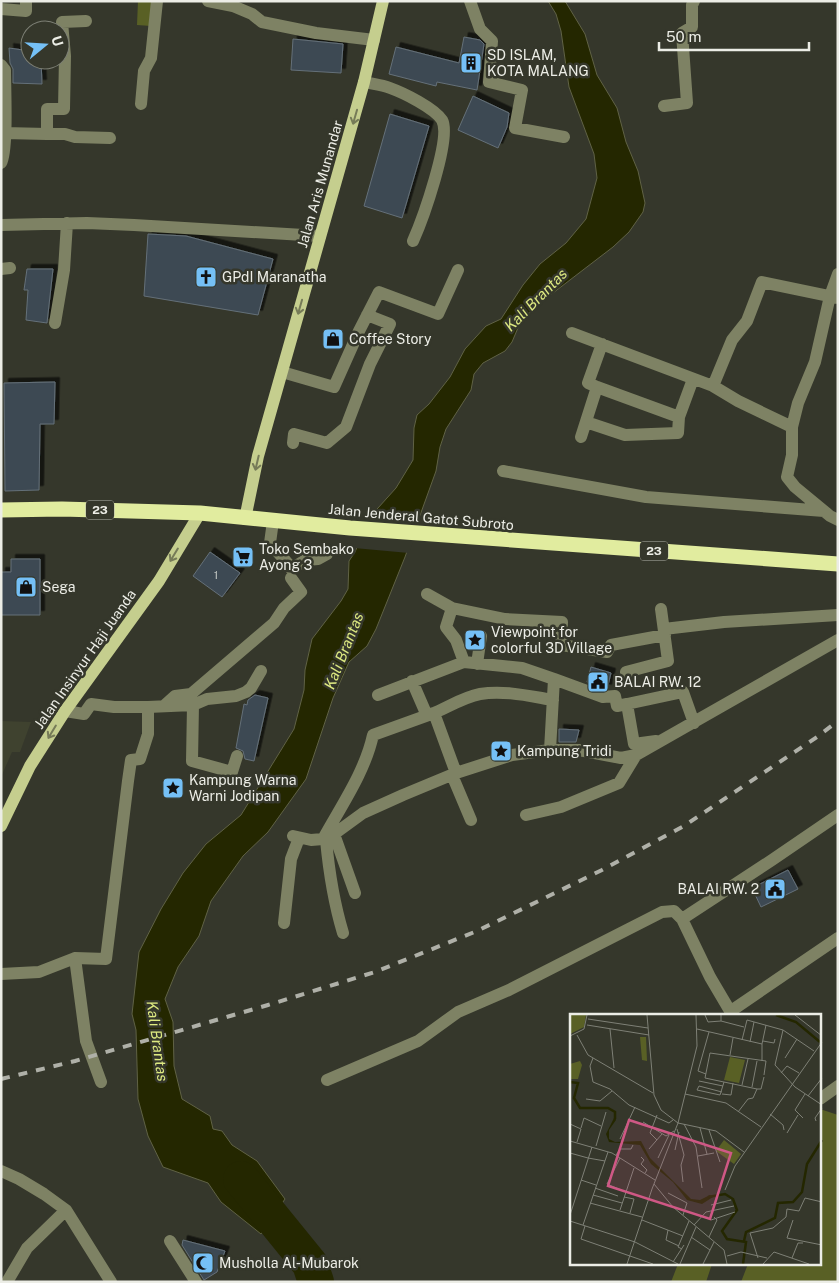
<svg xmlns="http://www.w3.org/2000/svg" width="839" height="1283" font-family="'Public Sans',sans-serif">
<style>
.built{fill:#3f422f}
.green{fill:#596025}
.water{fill:#242700;stroke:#606245}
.pier{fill:#35372b}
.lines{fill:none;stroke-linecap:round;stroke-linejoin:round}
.river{stroke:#242700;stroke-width:36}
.building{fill:#3e4952;stroke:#647079;filter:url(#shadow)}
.minor{stroke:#7e8264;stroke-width:12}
.major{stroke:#c5ce8e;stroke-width:12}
.highway{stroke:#e1ec9f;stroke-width:15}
.rail{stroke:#afb0a8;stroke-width:4;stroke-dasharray:9 9;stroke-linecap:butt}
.oneway{stroke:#767b58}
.labels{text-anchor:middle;stroke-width:5;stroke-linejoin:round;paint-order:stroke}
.number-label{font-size:11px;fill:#c0c4c1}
.shield{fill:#35372b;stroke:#b5b6ae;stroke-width:1}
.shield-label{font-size:12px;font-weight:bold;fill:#ecede6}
.poi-label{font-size:14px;fill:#ecede6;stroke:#35372b;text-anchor:start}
.street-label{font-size:14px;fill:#ecede6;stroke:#35372b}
.water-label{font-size:15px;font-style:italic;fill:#dde981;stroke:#35372b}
.inset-river{fill:none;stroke:#242700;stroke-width:2.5}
.inset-road{fill:none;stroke:#7e8076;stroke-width:1}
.view{fill:#cf5885;fill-opacity:0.15;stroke:#cf5885;stroke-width:2.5}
.inset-edge{fill:none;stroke:#ecede6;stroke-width:2.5}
</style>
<defs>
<filter id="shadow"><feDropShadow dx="4.5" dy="-4.5" stdDeviation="0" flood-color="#0009"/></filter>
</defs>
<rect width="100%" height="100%" fill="#35372b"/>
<path class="built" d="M1,721L31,722L20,752H12L1,777Z"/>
<path class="green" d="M138,1H153L151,26L137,25Z
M820,1109L838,1115V1282H741L748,1264H820Z
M678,1264H712L706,1282H671Z"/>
<path class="water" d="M548,1H565L585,34L597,75L617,108L626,142L638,171L645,203L643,212L629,232L613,247L536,306L520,323L512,342L505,351L483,363L474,374L471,390L446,429L440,447L436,471L405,557L376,629L367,646L349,662L333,698L306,779L268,832L243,856L211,901L199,936L178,967L165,999L173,1022L174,1066L182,1099L210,1116L213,1129L222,1131L232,1145L257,1161L285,1199L261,1234L221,1202L208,1183L163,1167L148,1136L138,1099L136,1030L132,1014L139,952L161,909L183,873L206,844L241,815L294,729L304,690L305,670L312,639L341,601L348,589L349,561L355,552L369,518L396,488L413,460L414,428L417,415L429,404L450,377L465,349L486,326L501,319L523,285L540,264L566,243L586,219L597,178L594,154L569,87L561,31L556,14Z"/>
<path class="pier" d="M371,512L423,516L409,553L354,548L367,517Z"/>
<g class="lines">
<path class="river" d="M241,1179L310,1264L316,1282"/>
</g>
<path class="building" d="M464,37L480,40L484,44L477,90L437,82L436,86L389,74L396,47L459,63Z
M293,39L343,44L341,73L291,70Z
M9,48L30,51V60H41L42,84L13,83V69L10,63Z
M473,96L509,113L507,127L498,148L458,130Z
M390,114L429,126L402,218L364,206Z
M148,234L186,236L273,259L258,315L144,296Z
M27,269H53L47,323L26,320L28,290H24Z
M55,382L54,424H40L39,490L5,491L4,383Z
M210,552L240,573L222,597L193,576Z
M11,559H40V615H1V572H11Z
M591,667L611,673L607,689L587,682Z
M255,695L268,698L254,761L245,759L243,751L236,748L244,704L247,705L248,700Z
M559,729L579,730L576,742H559Z
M788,870L798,889L761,907L752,888Z
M183,1240L225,1251L217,1272L204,1280L182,1245Z"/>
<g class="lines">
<path class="minor" d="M208,1L233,6L252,14L262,22L316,33L374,40
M470,1L480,29L492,41L489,82L522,90L515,128L564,137
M1,9L26,11V1
M1,65L5,70C5,89 8,150 1,163
M364,82C373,84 382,85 390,88C404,93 434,108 442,120C452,138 422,221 413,241
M141,104L144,71L151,58L157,1
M664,106L687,103L682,33L692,27V5L694,1
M4,133L47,134V109H64L65,56L62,22L86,21
M47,134H65L75,137L110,138
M1,225L87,223L134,225L320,236
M1,269L10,268
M838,274L830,296L815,362L798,403L792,427V455L787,477L795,487L830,516L838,520
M55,323L64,270L67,223
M572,333L713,386L738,401L792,427
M602,344L588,383L597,387L679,417L693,379
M282,372L334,387L359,331L379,292L438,314L458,270
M713,386L732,340L747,321L762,282L838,298
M586,422L625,435L678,433L679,417
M581,437L597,387
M293,443L294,434L327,443L346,427L370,364L390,324L367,315
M503,471L646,497L824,511
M273,521L270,543L289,565
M291,569L306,560L318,559L327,554
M427,594L452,608L505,619L562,622L561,645L607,652L611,645L665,635
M452,608L446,627L456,640L464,662
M664,629L724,622L838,615
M477,664L481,636
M626,672L668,661L661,609
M554,679L603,697L615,696L617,706L627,704L634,744L656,741
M412,681L425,711
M378,695L464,662L522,668L554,679L550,750
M627,704L683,692L694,723
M165,705L175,696L191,694L274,623L284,608L301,592L291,578
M193,705L192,761L232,772L237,756
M65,711L84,714L91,704L114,707H148L193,705L207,699L236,696L246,692L251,688L261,671
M434,713C448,707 464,697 480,694C504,690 529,696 553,700
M452,775L471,820
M526,815L561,807L619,783L636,755
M334,834L355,893
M293,836L311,840L323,839L326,840L363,813L403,795L456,773L512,755L550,750H579L621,758L636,755L838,640
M323,839C341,806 365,772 373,735L434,713L456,773
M326,840C329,872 334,903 343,933
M682,919L710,977L733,1016
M284,923L291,859L299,838
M75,958L86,1041L101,1082
M1,974L39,972L75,958L106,959L128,781L131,760L140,759L148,734V707
M731,1011L838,938
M327,1080L418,1041L458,1012L509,990L662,912L674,911L682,919L772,860L838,815
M820,1099L838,1086
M1,1171L19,1179L44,1194L66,1210L111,1282
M170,1241L196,1282
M7,1282L27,1248L66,1210"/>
<path class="major" d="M245,519L258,456L364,82L383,1
M1,826L30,766L65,711L159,581L200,513"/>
<path class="highway" d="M1,510L62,509L200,513L350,528L838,564"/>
<path class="rail" d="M1,1079L75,1061L268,1005L375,972L477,931L602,870L684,826L817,737L838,721"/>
</g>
<defs><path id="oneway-shaft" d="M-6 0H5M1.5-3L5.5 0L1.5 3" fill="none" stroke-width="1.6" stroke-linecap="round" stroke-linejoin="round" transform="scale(1.25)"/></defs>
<g class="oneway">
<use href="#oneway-shaft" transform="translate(355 117) rotate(106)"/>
<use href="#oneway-shaft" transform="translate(300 307) rotate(106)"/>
<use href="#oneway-shaft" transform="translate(257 463) rotate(103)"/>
<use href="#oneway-shaft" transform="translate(174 555) rotate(121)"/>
<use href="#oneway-shaft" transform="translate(52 732) rotate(121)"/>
</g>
<defs>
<g id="building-square" transform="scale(1.125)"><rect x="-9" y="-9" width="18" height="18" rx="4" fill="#75c0f6" stroke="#35372b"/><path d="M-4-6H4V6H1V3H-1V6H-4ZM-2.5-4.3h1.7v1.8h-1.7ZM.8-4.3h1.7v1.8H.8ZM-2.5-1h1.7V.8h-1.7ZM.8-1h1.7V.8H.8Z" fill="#111"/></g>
<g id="church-square" transform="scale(1.125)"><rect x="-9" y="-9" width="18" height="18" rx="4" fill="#75c0f6" stroke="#35372b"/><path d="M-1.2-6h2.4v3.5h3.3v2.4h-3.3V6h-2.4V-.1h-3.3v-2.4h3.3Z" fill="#111"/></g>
<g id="shop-square" transform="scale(1.125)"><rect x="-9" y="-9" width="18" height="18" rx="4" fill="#75c0f6" stroke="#35372b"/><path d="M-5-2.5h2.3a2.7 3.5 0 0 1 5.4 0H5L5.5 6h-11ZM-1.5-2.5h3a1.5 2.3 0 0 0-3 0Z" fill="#111"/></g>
<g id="supermarket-square" transform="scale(1.125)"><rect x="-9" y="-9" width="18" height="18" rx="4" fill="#75c0f6" stroke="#35372b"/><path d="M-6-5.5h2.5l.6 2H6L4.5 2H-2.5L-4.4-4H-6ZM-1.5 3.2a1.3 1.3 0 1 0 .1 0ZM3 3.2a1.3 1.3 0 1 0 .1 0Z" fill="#111"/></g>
<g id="sight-square" transform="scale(1.125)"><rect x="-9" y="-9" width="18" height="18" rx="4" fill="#75c0f6" stroke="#35372b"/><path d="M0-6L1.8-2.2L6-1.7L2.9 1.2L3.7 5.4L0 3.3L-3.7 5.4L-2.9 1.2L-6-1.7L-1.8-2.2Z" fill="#111"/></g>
<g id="civic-square" transform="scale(1.125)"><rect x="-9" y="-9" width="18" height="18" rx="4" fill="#75c0f6" stroke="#35372b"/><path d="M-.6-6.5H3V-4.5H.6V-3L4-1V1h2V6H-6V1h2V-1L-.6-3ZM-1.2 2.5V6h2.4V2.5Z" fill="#111"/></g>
<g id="mosque-square" transform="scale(1.125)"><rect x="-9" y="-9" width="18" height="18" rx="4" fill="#75c0f6" stroke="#35372b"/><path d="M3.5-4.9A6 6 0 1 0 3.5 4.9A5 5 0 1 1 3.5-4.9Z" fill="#111"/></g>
</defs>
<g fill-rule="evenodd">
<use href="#building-square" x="471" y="63"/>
<use href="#church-square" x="206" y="277"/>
<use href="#shop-square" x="333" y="339"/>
<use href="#supermarket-square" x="243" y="557"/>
<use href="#shop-square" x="26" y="587"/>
<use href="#sight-square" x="475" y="640"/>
<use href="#civic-square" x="598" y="682"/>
<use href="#sight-square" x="501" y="751"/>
<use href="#sight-square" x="173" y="788"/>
<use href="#civic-square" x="775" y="889"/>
<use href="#mosque-square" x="203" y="1263"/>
</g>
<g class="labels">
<g class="number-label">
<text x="216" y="579">1</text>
</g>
<g class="shield">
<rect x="86" y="500.5" width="28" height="19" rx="4"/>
<rect x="640" y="541.5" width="28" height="19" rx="4"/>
</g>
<g class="shield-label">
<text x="100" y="514">23</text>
<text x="654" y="555">23</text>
</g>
<g class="poi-label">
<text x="487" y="60">SD ISLAM,<tspan x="487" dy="16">KOTA MALANG</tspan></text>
<text x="222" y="282">GPdI Maranatha</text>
<text x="349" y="344">Coffee Story</text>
<text x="259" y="554">Toko Sembako<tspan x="259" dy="16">Ayong 3</tspan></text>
<text x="42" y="592">Sega</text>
<text x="491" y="637">Viewpoint for<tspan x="491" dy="16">colorful 3D Village</tspan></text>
<text x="614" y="687">BALAI RW. 12</text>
<text x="517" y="756">Kampung Tridi</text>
<text x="189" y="785">Kampung Warna<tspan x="189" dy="16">Warni Jodipan</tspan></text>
<text x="759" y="894" text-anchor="end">BALAI RW. 2</text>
<text x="219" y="1268">Musholla Al-Mubarok</text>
</g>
<g class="street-label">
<text transform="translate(320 184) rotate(-74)" y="5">Jalan Aris Munandar</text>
<text transform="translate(421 517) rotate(5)" y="5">Jalan Jenderal Gatot Subroto</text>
<text transform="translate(85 659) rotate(-55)" y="5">Jalan Insinyur Haji Juanda</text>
</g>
<g class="water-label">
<text transform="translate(536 300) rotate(-45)" y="5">Kali Brantas</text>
<text transform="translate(344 651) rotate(-68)" y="5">Kali Brantas</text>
<text transform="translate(157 1041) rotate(82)" y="5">Kali Brantas</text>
</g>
</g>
<g transform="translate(570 1014)">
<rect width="251" height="251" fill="#35372b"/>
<path d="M0,1H16L14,13L0,20ZM70,23H76L77,47L72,46ZM160,43L175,46L169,69L154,66ZM10,47L12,51L8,65H0V50ZM154,126L171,140L164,150L146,137Z" fill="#596025"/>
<path d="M45,102L46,106L39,116V125L45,128L71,127L80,144L121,185L130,186L140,181L143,183L132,190L117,186L103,168L81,150L70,131L39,128L36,120Z" fill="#242700"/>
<path class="inset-river" d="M206,1L226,8L250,28M0,68L8,69L4,84L10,94H38L45,98V105M138,183L155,180L163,185L167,196L152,217L157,225L176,228L173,250M174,227L176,218L205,204L208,189L223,188L232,178L237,150L252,126"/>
<path class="inset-road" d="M77,1L84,81L91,96L108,109M135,1L138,8L151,7V1M225,1L252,22M18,5L78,14M151,7L174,13M17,11L79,21M40,15L44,54M127,15L192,30L196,11M213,16L205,51L225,73M7,21L18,41L83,79M0,22L14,15L17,1M172,26L177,6L213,16L244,37M193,27L204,29L205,25M180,28L184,8M192,30V47M160,41L163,24M23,44L20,52L23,68L40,75L59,91L99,109L103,106M215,44L227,25M211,59L217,52L229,59M136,60L128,57L139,18M129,67L153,72M172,71L178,45M182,73L187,47M225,73L252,91M187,75H191L194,63M127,76L150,81L154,68M127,76L129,72L152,78M115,80L156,89L191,113M152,80L161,81L163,69M238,82L252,64M16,85L30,87L42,77M168,98L178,85L183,84L187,75L135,64L140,39L196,47L194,61M200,100L213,111L214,116M87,101L80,119L87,126M233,104L225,96L235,80M246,107L245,104L252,94M73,108L96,122L104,117M108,109L146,117L174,138M0,110L11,115L7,128M114,110L126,133L132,174M11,114L14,104L31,112M130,114L137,140M107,115L114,141L111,151L113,168M139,116L150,148M217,119L228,101M50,125L65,93M0,127L42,139L85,166M26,132L36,98M79,135L92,120M105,136L109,118M0,139L18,144M46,141L50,135H61L63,131M128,142L144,139M71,143L74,146L71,150L77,156L75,159M18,144L35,147M50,144L37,170L56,178M88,144L99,121M11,166L26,171M84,170L103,193L154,236L157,250M25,174L48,182M155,176L165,152L252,28M98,179L117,189L113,201M23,181L52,189M54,183L64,185L60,199M20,189L72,203M141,191L161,186M50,196L64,154M0,201L22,133M72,206L113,222M141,206L165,198M223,206L217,224L252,231M0,207L65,228M13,211L38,138M124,211L136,198L164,192M15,212L11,225L83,250M98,216L96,226L109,232M121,223L140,236M139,223L147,206L144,203M65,228L108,250M112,235L108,233L119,207M157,242L171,238L197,244M188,244L180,219L203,214L216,203L217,195L229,197L235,184L252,188M222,244L228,229H233M103,248L114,231M57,250L82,175L108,109L127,32L126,1M110,250L126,213M133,250L144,228M193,250L204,238L239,250"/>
<path class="view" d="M59,106L161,139L140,205L38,172Z"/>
<rect width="251" height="251" class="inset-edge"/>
</g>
<rect width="839" height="1283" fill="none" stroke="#ecede6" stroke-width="5"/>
<g transform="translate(45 45) rotate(72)"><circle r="24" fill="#35372b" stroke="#7e8076"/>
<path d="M0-4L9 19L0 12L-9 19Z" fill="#75c0f6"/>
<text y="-8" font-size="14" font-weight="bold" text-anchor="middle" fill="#ecede6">U</text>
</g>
<path d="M659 42v8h150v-8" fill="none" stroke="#ecede6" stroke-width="2.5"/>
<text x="666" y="42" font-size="15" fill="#ecede6" stroke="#35372b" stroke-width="4" paint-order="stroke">50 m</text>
</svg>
